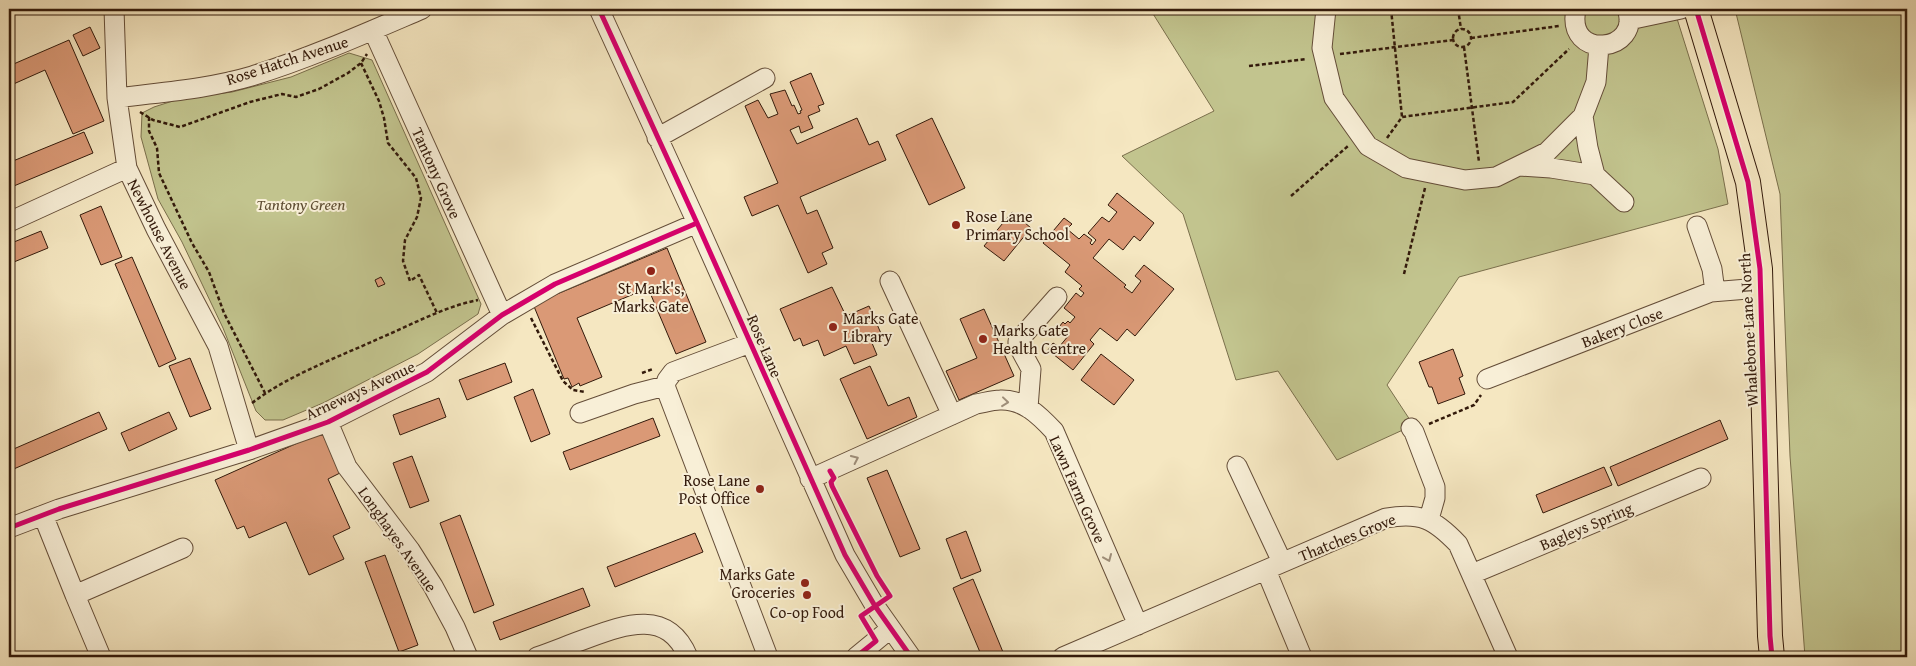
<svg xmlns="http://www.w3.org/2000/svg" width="1916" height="666" font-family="'Gentium Book Plus',serif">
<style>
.green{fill:#c2c48e;stroke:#7a6f4c}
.building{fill:#da9976;stroke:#331a0b}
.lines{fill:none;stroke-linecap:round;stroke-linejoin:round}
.minor-casing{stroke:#644d38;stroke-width:21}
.major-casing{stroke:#331a0b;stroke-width:26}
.path{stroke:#331a0b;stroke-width:2.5;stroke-dasharray:4 2.5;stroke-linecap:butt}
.minor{stroke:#f8efd7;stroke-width:19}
.major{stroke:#f5e7c1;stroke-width:24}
.cycleway-casing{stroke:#f8efd7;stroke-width:8}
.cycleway{stroke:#d6006c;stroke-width:5}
.oneway{stroke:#9f8f7b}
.poi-dot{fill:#8f2418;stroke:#f8efd7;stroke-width:2}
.labels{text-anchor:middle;stroke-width:4;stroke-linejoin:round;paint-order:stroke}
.street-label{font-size:16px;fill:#331a0b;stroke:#f8efd7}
.park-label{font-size:16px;font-style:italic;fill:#5e4d32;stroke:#f8efd7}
.poi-label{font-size:16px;fill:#331a0b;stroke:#f8efd7;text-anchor:start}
</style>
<rect width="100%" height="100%" fill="#f5e7c1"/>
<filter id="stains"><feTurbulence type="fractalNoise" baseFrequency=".004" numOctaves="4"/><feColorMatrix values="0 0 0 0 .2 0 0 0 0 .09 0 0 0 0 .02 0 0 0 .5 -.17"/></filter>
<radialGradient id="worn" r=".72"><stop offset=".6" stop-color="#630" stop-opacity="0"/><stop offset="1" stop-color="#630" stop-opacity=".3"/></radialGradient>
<path class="green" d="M1150,9H1674L1718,149L1728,204L1459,277L1387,385L1412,423L1405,429L1337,460L1278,371L1236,380L1183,214L1122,156L1214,111Z
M1735,9H1907V657H1805L1790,456L1780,194Z
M349,53L372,60L481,304L478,314L418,354L323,403L283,420H265L256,411L223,328L182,242L158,199L141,137L142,113L154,107L179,99L232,92L291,77Z"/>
<path class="building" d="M90,27L100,48L83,56L73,35Z
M69,40L104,121L73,134L45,70L9,86V66Z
M811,73L824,104L818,106L820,111L808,116L813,128L801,133L799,126L790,130L797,144L857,118L869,145L878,141L886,160L800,197L807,214L817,210L833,248L822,253L827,264L808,273L778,205L752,216L744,197L778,183L745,106L758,100L768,118L778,114L770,94L785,90L792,106L794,105L798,114L801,113L800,111L802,110L790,82Z
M932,118L965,188L929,205L896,135Z
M84,132L93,153L9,188V160L12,159L13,161Z
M1117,193L1154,223L1140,241L1134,236L1123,250L1109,239L1093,258L1126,285L1124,287L1132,293L1141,281L1135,276L1144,265L1174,289L1135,336L1127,329L1117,341L1100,328L1090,340L1094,344L1073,370L1048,350L1053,343L1059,347L1069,335L1059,327L1063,322L1065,324L1068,321L1070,323L1075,317L1064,308L1076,293L1081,297L1084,293L1079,289L1082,286L1065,272L1070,265L1043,243L1064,218L1072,224L1067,229L1079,239L1084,234L1092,240L1090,243L1092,245L1096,240L1088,233L1102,217L1109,222L1117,212L1108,205Z
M101,206L122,257L101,265L80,215Z
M1012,212L1031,228L1004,261L984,246Z
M41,231L48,248L9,264V244Z
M667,248L706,342L676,354L648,288L577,318L602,377L580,386L579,383L572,387L568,378L564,379L533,304Z
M132,257L176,359L159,367L115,264Z
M381,277L385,284L378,287L375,280Z
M832,287L846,316L869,306L883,338L872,343L877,355L854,364L846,346L824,356L818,340L803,346L800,338L794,341L780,309Z
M984,309L1014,376L959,400L946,371L977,358L960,319Z
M1453,349L1463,376L1459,378L1465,394L1438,404L1432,387H1429L1419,362Z
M1101,354L1134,380L1114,405L1081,380Z
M190,358L211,409L190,417L169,366Z
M505,363L512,382L467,400L459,380Z
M870,366L888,406L909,397L917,417L867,439L840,379Z
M533,389L550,434L531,442L514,397Z
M439,398L446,417L400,435L393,415Z
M99,412L107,429L9,471V451Z
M169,412L177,429L129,451L121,433Z
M653,418L660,436L570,470L563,452Z
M1720,420L1728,439L1618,486L1610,467Z
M322,432L340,473L328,479L350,528L333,536L344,559L309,575L286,522L249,538L244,526L237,529L215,480Z
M412,456L429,501L410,508L393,463Z
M1604,467L1612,485L1543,513L1536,495Z
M887,470L920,549L900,557L867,478Z
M460,515L494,605L474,613L440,523Z
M966,531L981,571L961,579L946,539Z
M695,533L703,552L615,587L607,567Z
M385,555L418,645L399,652L365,562Z
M973,579L1005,657H982L953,588Z
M583,588L590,606L500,640L493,622Z"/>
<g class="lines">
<g class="minor-casing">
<path id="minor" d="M114,9L117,98L127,168L156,229L218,346L249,450
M599,9L697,223L845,555L875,606L911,657
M1326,9L1322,48L1334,98L1368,146L1406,168L1465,180L1496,177L1547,152L1583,116L1596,82L1599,46
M1576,9C1565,62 1643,52 1627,9
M1629,20L1681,9
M373,30L502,315
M117,98C162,92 208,89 252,76C310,58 366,33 422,9
M1583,116L1588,148L1595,175
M657,138L765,78
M1519,166L1551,168L1595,175L1624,202
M9,222L127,168
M1697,226L1712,269L1715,292
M890,281L952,415
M750,343L673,372L667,380L665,386L768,657
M1487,379L1711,292L1760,288
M1028,408L1031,369L1018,345V341L1057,297
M580,413L634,394L665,386
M328,422L347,467L410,550L433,586L455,627L468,657
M1411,428L1414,432L1435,487V498L1429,519
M1237,466L1282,562
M810,479L976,404C983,403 992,400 1000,400C1023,399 1039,415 1054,431L1138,625
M43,515L75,595
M9,528L59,509L249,450L328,422L427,372L502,315L555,284L697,223
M1266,570L1302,657
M1472,574L1701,478
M101,657L75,595L183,548
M537,657C554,651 571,644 588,638C626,624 668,609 688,657
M856,657L890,629
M1063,657L1386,518C1421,512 1434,519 1458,544L1508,657"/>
</g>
<g class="major-casing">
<path id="major" d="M1696,9L1748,182L1760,269L1770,636L1772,657"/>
</g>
<path class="path" d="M1391,9L1402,117
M1458,9L1461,29
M1453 38a9 9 0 1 1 18 0a9 9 0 1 1-18 0Z
M1471,38L1559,26
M1464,47L1479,162
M1340,54L1453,40
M361,63L379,101L384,118L388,143L416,178L421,198L417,217L405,240L403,261L410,281L419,275L437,313
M1249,66L1307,59
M140,112L153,120L180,127L250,102L282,94L296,97L319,89L348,73L361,63L367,54
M149,117V131L157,148L159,173L192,243L209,272L224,313L265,393
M1387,138L1402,117L1513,102L1569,49
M1291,196L1348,146
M1404,274L1425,188
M531,318L563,381L573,390L585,392
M642,373L653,369
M252,403C289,375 336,358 378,339C411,325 443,307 478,300
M1429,424L1474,405L1481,395"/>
<use href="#minor" class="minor"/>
<use href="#major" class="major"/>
<g class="cycleway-casing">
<path id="cycleway" d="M599,9L697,223L845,555L875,606L911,657
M1696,9L1748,182L1760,269L1770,636L1772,657
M830,471L834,478L831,482L832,486L877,576L890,596L861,616L876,641L856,657
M9,528L59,509L249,450L328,422L427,372L502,315L555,284L697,223"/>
</g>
<use href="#cycleway" class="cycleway"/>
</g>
<defs><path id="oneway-chevron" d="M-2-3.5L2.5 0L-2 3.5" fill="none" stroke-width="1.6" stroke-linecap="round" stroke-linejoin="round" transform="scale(1.25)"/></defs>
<g class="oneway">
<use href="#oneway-chevron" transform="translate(1005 402) rotate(6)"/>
<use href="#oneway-chevron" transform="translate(855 459) rotate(-25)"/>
<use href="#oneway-chevron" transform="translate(1108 558) rotate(67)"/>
</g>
<g class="poi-dot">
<circle cx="956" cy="225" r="5"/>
<circle cx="651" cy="271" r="5"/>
<circle cx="833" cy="327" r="5"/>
<circle cx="983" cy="339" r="5"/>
<circle cx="760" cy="489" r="5"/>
<circle cx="805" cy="583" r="5"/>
<circle cx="807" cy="595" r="5"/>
</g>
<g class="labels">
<g class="street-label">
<text transform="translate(287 60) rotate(-18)" y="6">Rose Hatch Avenue</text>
<text transform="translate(437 173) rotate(66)" y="6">Tantony Grove</text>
<text transform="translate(160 234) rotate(63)" y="6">Newhouse Avenue</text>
<text transform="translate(1622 327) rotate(-21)" y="6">Bakery Close</text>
<text transform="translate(1748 330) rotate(-93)" y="6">Whalebone Lane North</text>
<text transform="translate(765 346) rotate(67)" y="6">Rose Lane</text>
<text transform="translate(360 390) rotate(-25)" y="6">Arneways Avenue</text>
<text transform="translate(1078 489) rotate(66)" y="6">Lawn Farm Grove</text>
<text transform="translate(1586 526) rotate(-23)" y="6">Bagleys Spring</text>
<text transform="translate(1347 537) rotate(-22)" y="6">Thatches Grove</text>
<text transform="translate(398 539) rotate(55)" y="6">Longhayes Avenue</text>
</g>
<g class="park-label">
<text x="301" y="210">Tantony Green</text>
</g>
<g class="poi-label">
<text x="966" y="222">Rose Lane<tspan x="966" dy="18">Primary School</tspan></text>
<text x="651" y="294" text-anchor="middle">St Mark's,<tspan x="651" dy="18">Marks Gate</tspan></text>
<text x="843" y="324">Marks Gate<tspan x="843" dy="18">Library</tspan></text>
<text x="993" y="336">Marks Gate<tspan x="993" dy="18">Health Centre</tspan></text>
<text x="750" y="486" text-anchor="end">Rose Lane<tspan x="750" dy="18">Post Office</tspan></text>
<text x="795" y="580" text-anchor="end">Marks Gate<tspan x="795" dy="18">Groceries</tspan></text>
<text x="807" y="618" text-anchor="middle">Co-op Food</text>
</g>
</g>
<rect width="1916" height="666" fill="none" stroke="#f5e7c1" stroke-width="30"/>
<rect x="10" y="10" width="1896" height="646" fill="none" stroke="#331a0b" stroke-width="2.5"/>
<rect x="15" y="15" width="1886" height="636" fill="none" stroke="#331a0b"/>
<rect width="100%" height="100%" filter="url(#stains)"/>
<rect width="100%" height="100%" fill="url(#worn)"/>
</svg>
